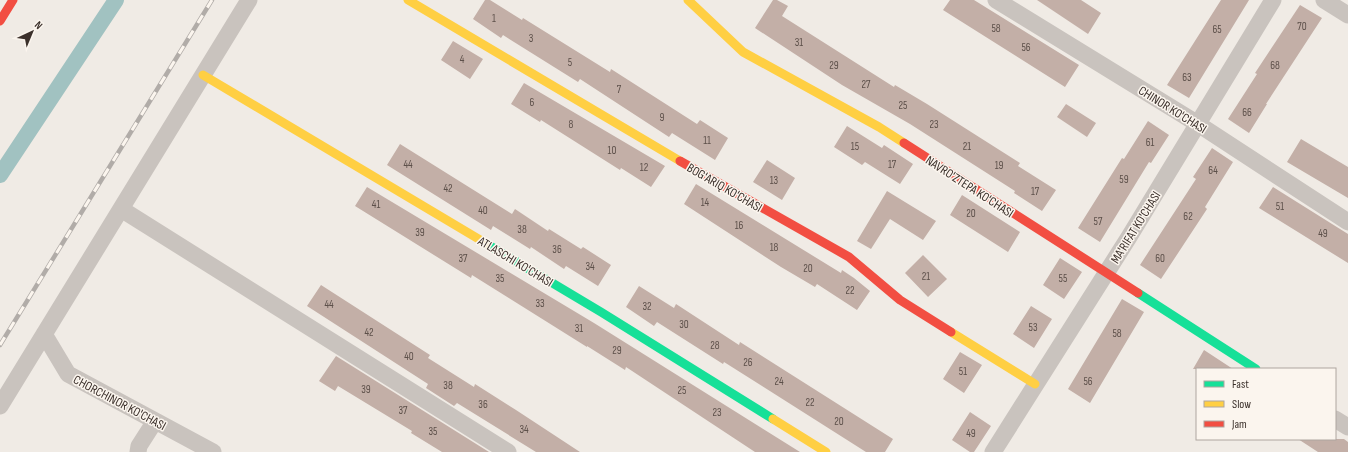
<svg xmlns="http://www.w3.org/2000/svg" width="1348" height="452" font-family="'Sofia Sans Condensed',sans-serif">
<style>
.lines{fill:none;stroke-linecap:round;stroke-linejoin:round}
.canal{stroke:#a1c2c1;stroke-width:16}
.building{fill:#c3afa7}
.street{stroke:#c9c3be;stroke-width:17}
.fast{stroke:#16e098;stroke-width:9}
.slow{stroke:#ffcf43;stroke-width:9}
.jam{stroke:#f24e42;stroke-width:9}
.rail-casing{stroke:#b1aca8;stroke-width:4.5}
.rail{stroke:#fbf5ee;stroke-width:3;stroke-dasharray:9;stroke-linecap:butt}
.labels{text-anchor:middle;stroke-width:3;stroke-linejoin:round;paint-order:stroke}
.number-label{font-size:11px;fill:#5d504a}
.street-label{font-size:13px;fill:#3b302b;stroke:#fbf5ee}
</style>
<rect width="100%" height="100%" fill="#f0ebe5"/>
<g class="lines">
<path class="canal" d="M0,175L116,0"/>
</g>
<path class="building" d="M485,0H490L522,20L523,18L610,72L611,69L697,124L700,120L728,138L715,160L672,133L669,137L580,79L578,82L503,35L501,38L473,19Z
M773,0H777L788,6L782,16L894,87L895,85L927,104L1020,163L1018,166L1056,190L1042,211L1014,193L1015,191L910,124L842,85L755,28Z
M950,0H974L1079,65L1065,87L943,10Z
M1037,0H1081L1101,13L1088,34Z
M1221,0H1249L1189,98L1167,85Z
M1300,5L1322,18L1266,104H1267L1249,133L1228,119L1257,74L1255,73Z
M453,41L483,59L470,79L441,60Z
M524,83L665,166L651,187L621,168L620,170L541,120L540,122L511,104Z
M1066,104L1096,123L1087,137L1057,117Z
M1148,121L1169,135L1151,163L1149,162L1100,242L1078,228L1122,158L1124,159Z
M847,126L882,148L884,145L913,164L900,184L865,162L862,165L834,147Z
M1301,139L1348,167V198L1287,162Z
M400,144L512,214L515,209L548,231L549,229L581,249L583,247L611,265L598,286L566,266L564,269L531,247L530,249L493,226L491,230L387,165Z
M1212,148L1233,162L1205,207L1207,209L1161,279L1140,265L1196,179L1193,177Z
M767,160L795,178L782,200L753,182Z
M696,184L841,273L842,270L854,278L870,291L857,310L817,284L815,287L781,267L684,204Z
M367,187L594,323L800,452H755L626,367L625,370L587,346V347L472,275L471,278L355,206Z
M1273,187L1348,234V263L1259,208Z
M887,191L936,221L923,240L890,219L871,249L857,241Z
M962,195L1020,232L1008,252L950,215Z
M923,255L947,279L928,297L905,273Z
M1060,258L1082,272L1064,299L1043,285Z
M321,285L430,355L428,358L474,387L475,384L516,410L580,452H536L457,403L454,406L426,388L428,384L307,306Z
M639,286L674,308L676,304L739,345L740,342L893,439L885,452H866L724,362L723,364L657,322L654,326L626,307Z
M1122,299L1144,312L1090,403L1068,389Z
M1031,306L1052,319L1034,348L1013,334Z
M1204,350L1233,369H1193Z
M960,352L982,365L964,393L943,379Z
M336,356L489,452H442L411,433L412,431L338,386L335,391L319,381Z
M970,412L991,426L974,452H970L952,440Z
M1298,439H1344L1348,442V452H1318Z"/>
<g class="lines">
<path class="street" d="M996,0L1198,124L1348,222
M1324,0L1348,15
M121,209L508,452
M44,334L68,374L213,452
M0,406L249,0
M1335,419L1348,427
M138,452L139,446L155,421
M993,452L1129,237L1273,0"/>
<path class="fast" d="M487,244L601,312L773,419
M1138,293L1256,369"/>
<path class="slow" d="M408,0L680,161
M688,0L743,52L879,127L904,143
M203,75L487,244
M951,332L1035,384
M773,419L826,452"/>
<path class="jam" d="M0,21L13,0
M904,143L1138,293
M680,161L849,257L900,300L951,332"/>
<g class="rail-casing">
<path id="rail" d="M0,345L212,0"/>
</g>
<use href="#rail" class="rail"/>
</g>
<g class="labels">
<g class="number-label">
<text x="494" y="22">1</text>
<text x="1302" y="30">70</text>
<text x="996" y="32">58</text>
<text x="1217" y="33">65</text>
<text x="531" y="42">3</text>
<text x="799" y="46">31</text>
<text x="1026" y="51">56</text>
<text x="462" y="63">4</text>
<text x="570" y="66">5</text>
<text x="834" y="69">29</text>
<text x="1275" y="69">68</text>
<text x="1187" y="81">63</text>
<text x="866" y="88">27</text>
<text x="619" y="93">7</text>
<text x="532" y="106">6</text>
<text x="903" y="109">25</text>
<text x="1247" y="116">66</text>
<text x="662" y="121">9</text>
<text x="571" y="128">8</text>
<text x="934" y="128">23</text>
<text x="707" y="144">11</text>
<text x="1150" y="146">61</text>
<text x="855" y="150">15</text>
<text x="967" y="150">21</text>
<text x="612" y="154">10</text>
<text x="408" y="168">44</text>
<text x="892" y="168">17</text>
<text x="999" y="169">19</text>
<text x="644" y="171">12</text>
<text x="1213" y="174">64</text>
<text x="1124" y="183">59</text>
<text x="774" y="184">13</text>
<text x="448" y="192">42</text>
<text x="1035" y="195">17</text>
<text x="705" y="206">14</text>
<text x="376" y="208">41</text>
<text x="1280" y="210">51</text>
<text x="483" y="214">40</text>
<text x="971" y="217">20</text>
<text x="1188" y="220">62</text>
<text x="1098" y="225">57</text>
<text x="739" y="229">16</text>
<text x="522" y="233">38</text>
<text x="420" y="236">39</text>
<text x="1323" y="237">49</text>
<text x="774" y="251">18</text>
<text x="557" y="253">36</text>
<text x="463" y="262">37</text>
<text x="1160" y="262">60</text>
<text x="590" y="270">34</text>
<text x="808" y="272">20</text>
<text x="926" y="280">21</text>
<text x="500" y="282">35</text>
<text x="1063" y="282">55</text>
<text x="850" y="294">22</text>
<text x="540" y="307">33</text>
<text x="329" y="308">44</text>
<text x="647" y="310">32</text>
<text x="684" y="328">30</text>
<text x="1033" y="331">53</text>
<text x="579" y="332">31</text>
<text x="369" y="336">42</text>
<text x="1117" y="337">58</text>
<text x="715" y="349">28</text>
<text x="617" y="354">29</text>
<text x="409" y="360">40</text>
<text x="748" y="366">26</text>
<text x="963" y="375">51</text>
<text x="779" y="385">24</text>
<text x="1088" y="385">56</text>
<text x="448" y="389">38</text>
<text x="366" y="393">39</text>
<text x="682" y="394">25</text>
<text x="810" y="406">22</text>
<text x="483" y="408">36</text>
<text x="403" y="414">37</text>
<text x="717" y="416">23</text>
<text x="839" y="425">20</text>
<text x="524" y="433">34</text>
<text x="433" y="435">35</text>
<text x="971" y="437">49</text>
</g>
<g class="street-label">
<text transform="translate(1173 109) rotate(32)" y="5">CHINOR KO'CHASI</text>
<text transform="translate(970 186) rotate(33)" y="5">NAVRO'ZTEPA KO'CHASI</text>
<text transform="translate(725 187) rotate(30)" y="5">BOG'ARIQ KO'CHASI</text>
<text transform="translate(1135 227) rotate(-58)" y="5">MA'RIFAT KO'CHASI</text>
<text transform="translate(516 261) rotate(31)" y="5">ATLASCHI KO'CHASI</text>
<text transform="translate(120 402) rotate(28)" y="5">CHORCHINOR KO'CHASI</text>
</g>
</g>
<rect x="1196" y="368" width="140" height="72" fill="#fbf5ee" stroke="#aea6a0"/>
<rect x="1204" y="381" width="20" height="6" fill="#16e098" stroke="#aea6a0"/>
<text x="1232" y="388" font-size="12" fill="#3b302b">Fast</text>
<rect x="1204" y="401" width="20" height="6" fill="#ffcf43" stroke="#aea6a0"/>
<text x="1232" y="408" font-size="12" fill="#3b302b">Slow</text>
<rect x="1204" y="421" width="20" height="6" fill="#f24e42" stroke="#aea6a0"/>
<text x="1232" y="428" font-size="12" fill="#3b302b">Jam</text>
<g transform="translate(32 32) rotate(44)" stroke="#fbf5ee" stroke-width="3" paint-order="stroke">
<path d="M0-3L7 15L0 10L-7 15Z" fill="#3b302b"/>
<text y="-6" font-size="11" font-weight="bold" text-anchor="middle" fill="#3b302b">N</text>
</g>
</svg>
